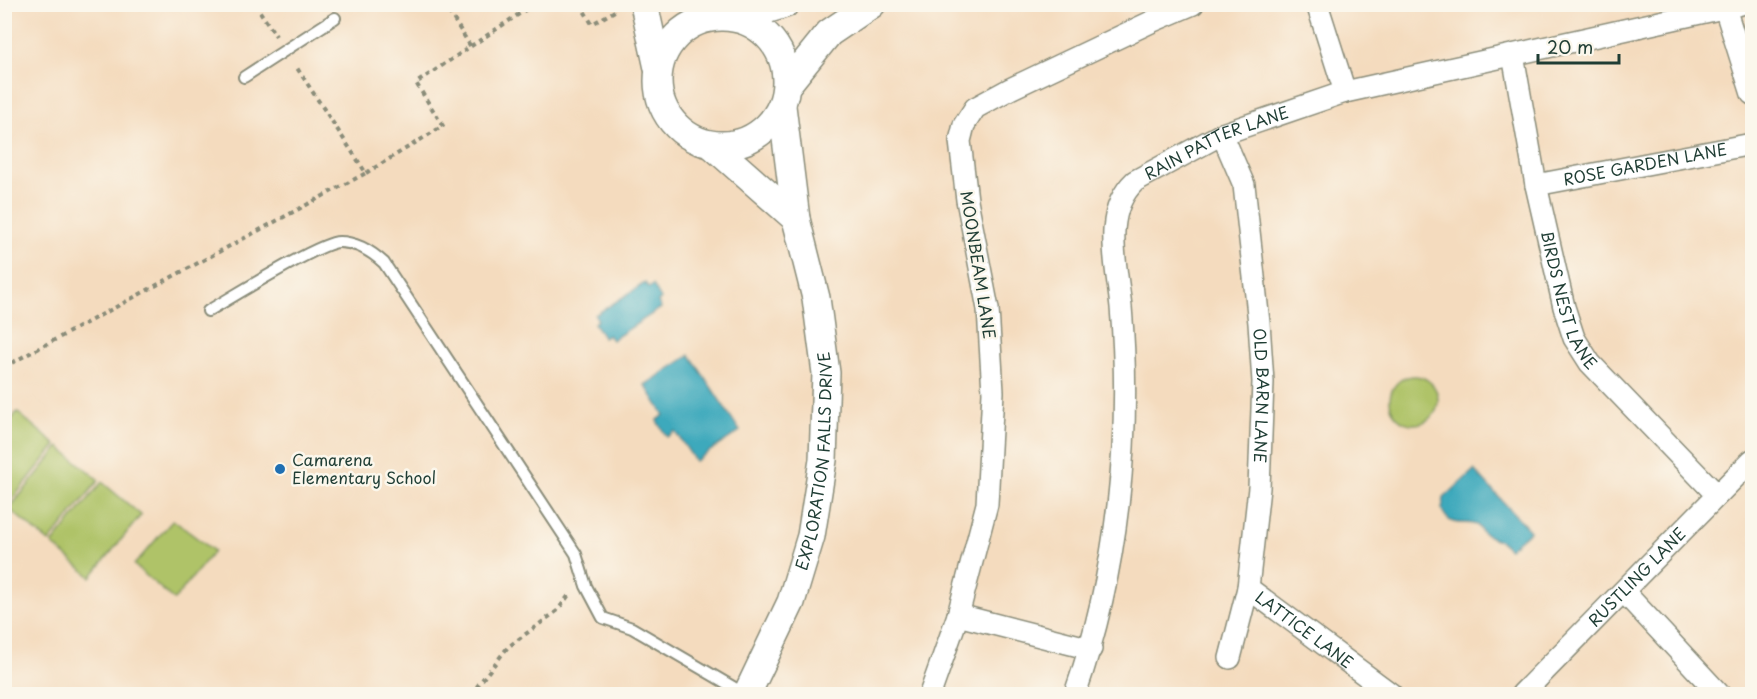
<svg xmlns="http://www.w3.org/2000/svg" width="1757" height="699" font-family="'Playpen Sans',sans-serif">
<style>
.green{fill:#afc367;stroke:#67804e;stroke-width:1.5}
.water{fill:#3da9bc;stroke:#2e7378;stroke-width:1.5}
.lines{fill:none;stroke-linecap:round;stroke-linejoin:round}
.service-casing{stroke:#8a8c79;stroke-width:14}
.minor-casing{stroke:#8a8c79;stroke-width:24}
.tertiary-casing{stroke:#8a8c79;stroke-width:30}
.path{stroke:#8a8c79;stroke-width:4;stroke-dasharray:4.5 4.5;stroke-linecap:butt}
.service{stroke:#fff;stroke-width:10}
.minor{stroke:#fff;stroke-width:21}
.tertiary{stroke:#fff;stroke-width:27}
.poi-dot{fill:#1f6fb2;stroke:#fbf7ec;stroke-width:2}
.labels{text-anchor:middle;stroke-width:5;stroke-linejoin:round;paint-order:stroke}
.street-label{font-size:16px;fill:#1f3d34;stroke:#fbf7ec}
.poi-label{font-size:16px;fill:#1f3d34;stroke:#fbf7ec;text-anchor:start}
</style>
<rect width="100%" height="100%" fill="#fbf7ec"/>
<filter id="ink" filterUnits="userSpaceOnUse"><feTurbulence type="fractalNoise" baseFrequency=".0167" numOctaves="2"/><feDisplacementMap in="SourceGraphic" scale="12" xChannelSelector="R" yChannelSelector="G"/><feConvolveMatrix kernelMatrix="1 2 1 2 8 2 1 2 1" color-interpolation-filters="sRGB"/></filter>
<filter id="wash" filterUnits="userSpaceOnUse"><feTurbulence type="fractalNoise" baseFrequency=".008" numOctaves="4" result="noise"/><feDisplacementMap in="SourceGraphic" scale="24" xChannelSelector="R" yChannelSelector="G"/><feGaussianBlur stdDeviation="1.35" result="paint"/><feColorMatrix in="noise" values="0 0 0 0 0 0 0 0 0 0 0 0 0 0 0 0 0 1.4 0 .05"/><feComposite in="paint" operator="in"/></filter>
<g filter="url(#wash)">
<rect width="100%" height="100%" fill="#f4dbbe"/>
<path class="green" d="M1390 400a24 24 0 1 1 48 0a24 24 0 1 1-48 0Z
M17,412L56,445L6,507L5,428Z
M59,447L99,480L49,542L9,509Z
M102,482L141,515L91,577L52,544Z
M173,520L214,551L174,600L134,565Z"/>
<path class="water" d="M645,283L649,288L653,285L661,299L658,302L661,308L612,340L608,335L603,337L594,323L598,320L595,315Z
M690,355L740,431L695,461L675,431L667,437L657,421L664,415L645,385Z
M1474,470L1530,531L1509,549L1500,541L1484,534L1477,525C1460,520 1451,529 1442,510L1444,498Z"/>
</g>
<g filter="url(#ink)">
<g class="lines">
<g class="service-casing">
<path id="service" d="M244,77L335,18
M208,311C231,298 320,242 339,242C356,242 372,252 384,263L576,554L586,586L603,618L632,628L745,694"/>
</g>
<g class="minor-casing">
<g id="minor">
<path d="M1317,4L1345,92"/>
<path d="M1725,8L1752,94"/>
<path id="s1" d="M1513,55L1536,185L1564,307L1574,338L1590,363L1717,495"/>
<path id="s2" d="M1222,134L1244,185L1259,323L1263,382L1259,488L1248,588L1230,658"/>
<path id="s3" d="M1536,185L1752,144"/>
<path id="s4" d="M1248,588L1391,694"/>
<path d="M1624,592L1719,694"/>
<path d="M958,615L1091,649"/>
<path d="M930,694L958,615L987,504L993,392L988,309L967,200L960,141L964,125L975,108L1010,89L1153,21L1193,4"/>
<path id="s5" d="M1075,694C1118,571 1132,437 1121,307C1117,266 1101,213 1135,181L1222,134L1345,92L1741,4"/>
<path id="s6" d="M1522,694L1752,460"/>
</g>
</g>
<g class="tertiary-casing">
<g id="tertiary">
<path d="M644,4L658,68"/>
<circle cx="722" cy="81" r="64"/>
<path d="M740,18L785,4"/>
<path d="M787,85L829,33L872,4"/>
<path d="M712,145L796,219"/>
<path id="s7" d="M747,694L791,602L811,536L823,460L826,373L816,298L796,219L782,106"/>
</g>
</g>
<path class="path" d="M255,4L276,36
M444,4L471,47
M580,4L592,24L618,9
M366,173L443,126L416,83L534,4
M4,367L366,173L295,65
M471,694L508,647L557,611L569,595"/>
<use href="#service" class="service"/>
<use href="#minor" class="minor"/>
<use href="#tertiary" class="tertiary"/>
</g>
</g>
<circle class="poi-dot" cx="280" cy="469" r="6"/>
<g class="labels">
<g class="street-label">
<text dy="6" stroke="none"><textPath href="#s5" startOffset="615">RAIN PATTER LANE</textPath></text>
<text dy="6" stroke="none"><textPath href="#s3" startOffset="111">ROSE GARDEN LANE</textPath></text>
<text transform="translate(978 265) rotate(81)" y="6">MOONBEAM LANE</text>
<text dy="6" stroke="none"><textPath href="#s1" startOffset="252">BIRDS NEST LANE</textPath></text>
<text dy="6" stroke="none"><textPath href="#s2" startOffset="267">OLD BARN LANE</textPath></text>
<text dy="6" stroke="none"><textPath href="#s7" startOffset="246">EXPLORATION FALLS DRIVE</textPath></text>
<text dy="6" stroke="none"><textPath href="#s6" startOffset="164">RUSTLING LANE</textPath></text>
<text dy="6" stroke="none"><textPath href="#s4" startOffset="70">LATTICE LANE</textPath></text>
</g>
<g class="poi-label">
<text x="292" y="466">Camarena<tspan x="292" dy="18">Elementary School</tspan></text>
</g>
</g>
<rect width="1757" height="699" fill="none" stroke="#fbf7ec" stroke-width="24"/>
<path d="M1538 54v9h81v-9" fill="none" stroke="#1f3d34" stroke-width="3"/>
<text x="1547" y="54" font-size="18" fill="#1f3d34" stroke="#fbf7ec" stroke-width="4.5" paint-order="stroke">20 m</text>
</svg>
